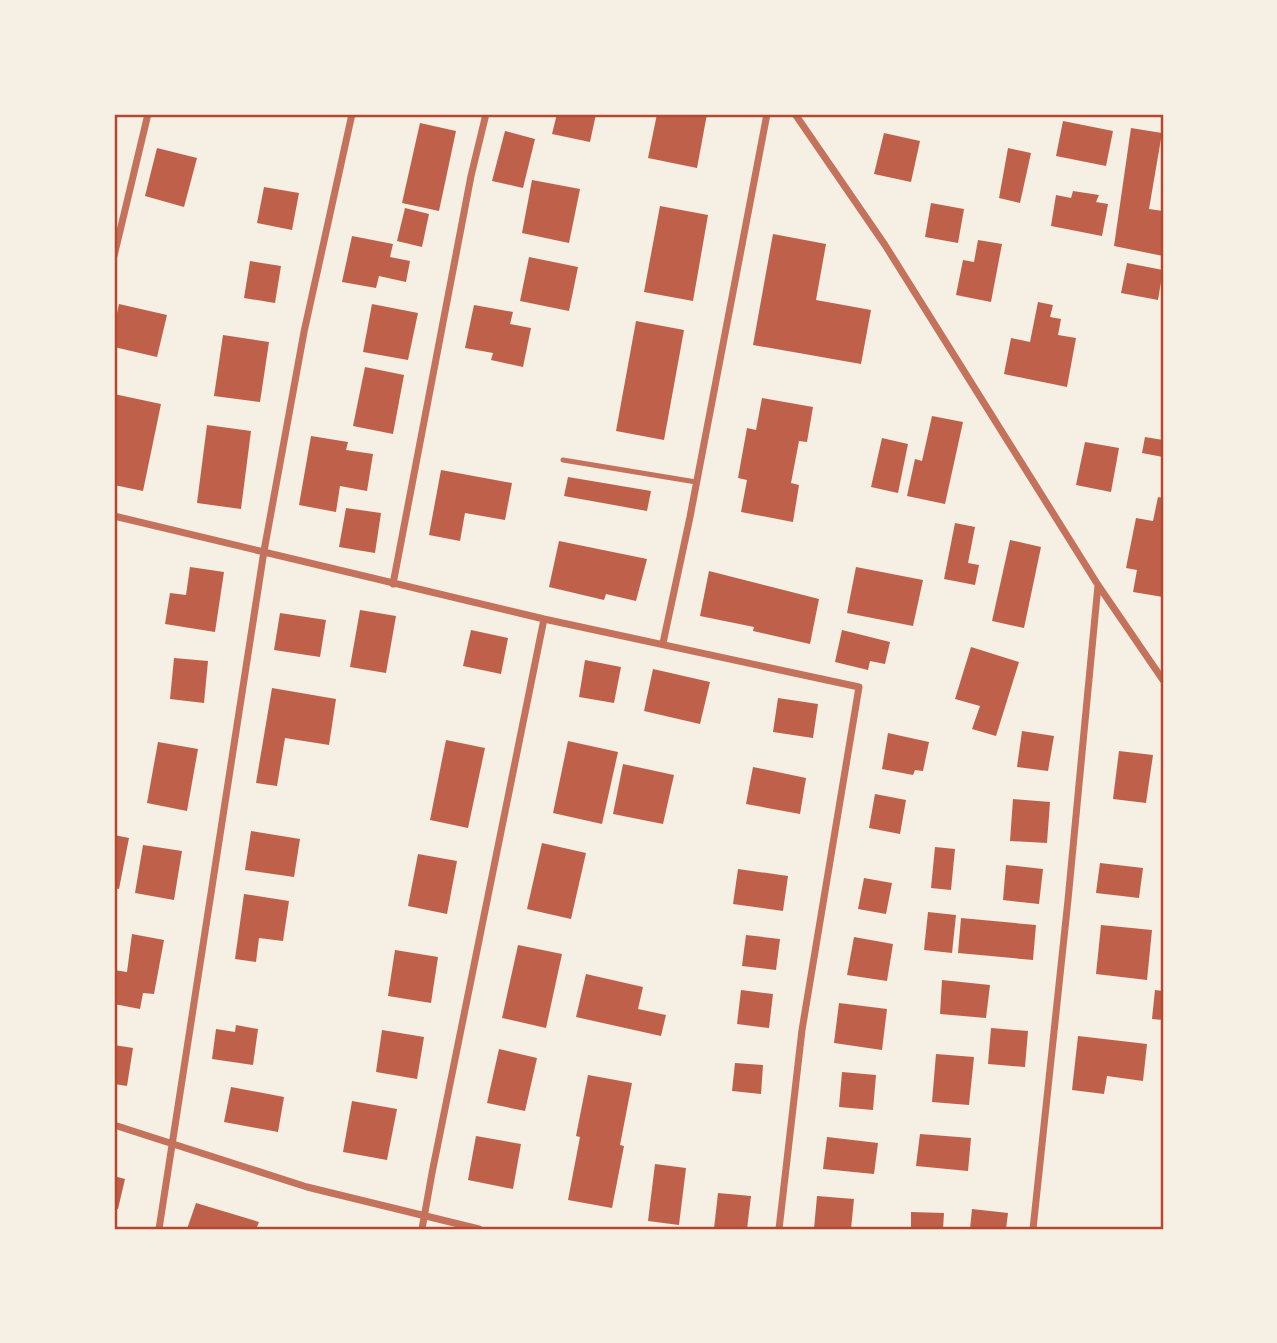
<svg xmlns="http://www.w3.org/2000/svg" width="1277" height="1343" font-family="Raleway,sans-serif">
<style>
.building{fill:#bf614a}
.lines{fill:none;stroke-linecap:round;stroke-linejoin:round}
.service{stroke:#c5725c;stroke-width:5}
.minor{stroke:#c5725c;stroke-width:7}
.neatline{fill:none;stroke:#b5482f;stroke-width:2.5}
</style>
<rect width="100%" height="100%" fill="#f6efe4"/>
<path class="building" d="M557,114H596L590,142L552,134Z
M657,114H707L697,168L648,158Z
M1063,121L1113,131L1106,166L1056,156Z
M420,123L456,131L439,211L402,203Z
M1131,128L1162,133L1149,209L1163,211V256L1114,246Z
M505,131L535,139L523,188L492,181Z
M884,133L920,141L911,182L874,174Z
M157,148L197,158L184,207L145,196Z
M1008,148L1031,153L1020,203L999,198Z
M532,180L580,189L569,243L522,233Z
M264,187L299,193L292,230L257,223Z
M1073,191L1099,195L1096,202L1108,204L1102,236L1051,226L1056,195L1071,198Z
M931,203L964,209L958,243L925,237Z
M660,206L708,215L693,301L644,292Z
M405,208L429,214L422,247L397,241Z
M773,234L826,244L816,300L871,310L861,364L753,345Z
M352,236L393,244L390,257L410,261L406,282L379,276L376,288L342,282Z
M978,240L1002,244L991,302L956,295L963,260L974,262Z
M529,257L578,267L569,311L520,301Z
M250,261L281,266L275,303L244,298Z
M1127,263L1163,270L1158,300L1121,293Z
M1038,302L1053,305L1050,317L1061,319L1058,335L1076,338L1067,387L1004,374L1011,338L1030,342Z
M119,304L167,315L157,357L114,347V327Z
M372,304L418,313L408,360L363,352Z
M474,305L513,312L510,324L531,328L523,367L491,360L493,353L465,348Z
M636,321L684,330L664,440L616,431Z
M223,335L269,342L260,402L214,396Z
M365,367L404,375L393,434L353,426Z
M114,394L161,404L143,491L114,485Z
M762,398L813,407L807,442L799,441L791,483L799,485L793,522L741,512L747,480L738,478L747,428L756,430Z
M932,416L963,422L945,504L907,496L915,459L922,461Z
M207,425L251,431L241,509L197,503Z
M311,436L348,442L346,450L373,454L367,491L340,486L336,512L299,505Z
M1145,437L1163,440V457L1142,453Z
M882,438L908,444L898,493L871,487Z
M1085,442L1119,448L1111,492L1076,485Z
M441,470L512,483L505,520L465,513L460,541L429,535Z
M568,477L651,491L647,511L564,496Z
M1158,497L1163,498V597L1133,592L1137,570L1126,568L1136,518L1153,521Z
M346,508L381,513L375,553L339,547Z
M955,523L975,527L968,563L979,565L975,585L944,579Z
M1010,540L1041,547L1024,628L992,621Z
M559,541L647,559L636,601L606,594L604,600L549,587Z
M190,567L224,572L215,632L165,624L170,593L186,595Z
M856,567L923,580L913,626L847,613Z
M709,571L819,599L810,644L753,631L754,627L700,616Z
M360,610L396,616L386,673L350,667Z
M280,613L326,620L320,657L274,650Z
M471,630L508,638L501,674L463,666Z
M842,630L890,642L885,664L870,661L868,670L835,662Z
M971,647L1019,662L996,736L972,729L980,706L955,699Z
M174,658L208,661L204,703L170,699Z
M585,660L621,667L614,703L579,697Z
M653,669L710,682L700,724L644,711Z
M272,688L336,699L329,745L285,738L277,786L256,783Z
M778,698L818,704L813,738L773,732Z
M1022,731L1054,736L1048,771L1017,767Z
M888,733L929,742L923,771L915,770L913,775L882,769Z
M446,740L485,748L468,828L430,820Z
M568,741L618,752L602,824L553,813Z
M158,742L198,749L187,811L147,803Z
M1119,751L1153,755L1146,803L1113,799Z
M623,764L674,775L663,824L613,814Z
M753,767L806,778L800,814L746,804Z
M875,794L906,800L900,834L869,828Z
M1013,799L1050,802L1047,843L1010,841Z
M251,831L300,839L294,877L245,870Z
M114,835L129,838L119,889L114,888Z
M542,843L586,853L571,919L527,909Z
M143,845L182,851L174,900L135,893Z
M935,847L955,849L951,890L931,888Z
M418,854L457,861L447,914L408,906Z
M1100,863L1143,868L1139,898L1096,893Z
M1006,865L1043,869L1039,904L1003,900Z
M738,869L788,876L783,911L733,904Z
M864,878L892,883L886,914L858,909Z
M244,894L289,901L283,941L259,938L256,962L235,959Z
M928,912L956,915L952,953L924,950Z
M961,918L1036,925L1033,960L958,953Z
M1101,925L1152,930L1147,980L1096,974Z
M132,934L164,940L154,994L143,993L140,1009L114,1004V970L127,972Z
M746,935L780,939L776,970L742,966Z
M854,937L893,944L887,981L847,975Z
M518,945L562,954L546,1028L502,1018Z
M395,950L438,957L431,1003L388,996Z
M586,974L643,987L638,1009L666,1015L661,1036L576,1017Z
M942,980L990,985L986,1018L940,1014Z
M741,990L773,994L769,1028L737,1024Z
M1155,990L1163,991V1020L1152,1019Z
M839,1003L887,1009L882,1050L834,1043Z
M236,1025L258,1029L253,1065L212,1059L216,1029L235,1032Z
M991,1028L1028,1031L1025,1067L988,1064Z
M382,1030L424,1037L417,1079L376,1072Z
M1078,1036L1147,1044L1143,1081L1107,1076L1104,1094L1072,1090Z
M114,1045L133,1048L127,1086L114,1084Z
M499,1049L537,1058L525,1111L487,1103Z
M936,1054L974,1057L969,1105L932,1102Z
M735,1063L763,1065L761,1094L732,1091Z
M842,1072L876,1075L873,1110L839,1107Z
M588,1075L632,1083L620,1145L624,1146L612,1208L568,1200L580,1137L576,1136Z
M231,1087L284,1097L278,1132L224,1122Z
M352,1101L397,1109L387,1160L343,1152Z
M920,1134L971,1138L968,1171L916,1166Z
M476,1136L521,1144L513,1189L468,1180Z
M827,1137L878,1143L874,1174L823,1169Z
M655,1164L686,1168L679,1225L648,1221Z
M114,1176L125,1179L118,1209L114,1208Z
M718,1193L751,1196L747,1229H714Z
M817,1196L854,1199L851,1229H814Z
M196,1203L259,1222L256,1229H187Z
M972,1209L1008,1213L1006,1229H970Z
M911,1212L944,1213L943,1229H911Z"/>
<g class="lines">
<path class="service" d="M563,460L696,482"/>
<path class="minor" d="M795,114L885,245L1098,585L1163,680
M114,256L148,114
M114,516L544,619L859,687L802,1030L779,1229
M393,584L471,176L486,114
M663,643L690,517L767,114
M114,1125L307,1187L479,1229
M159,1229L264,551L304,332L352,114
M422,1229L432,1173L544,619
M1033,1229L1068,900L1098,585"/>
</g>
<rect width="1277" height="1343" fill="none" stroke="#f6efe4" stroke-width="231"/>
<rect x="116" y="116" width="1046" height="1112" class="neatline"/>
</svg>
